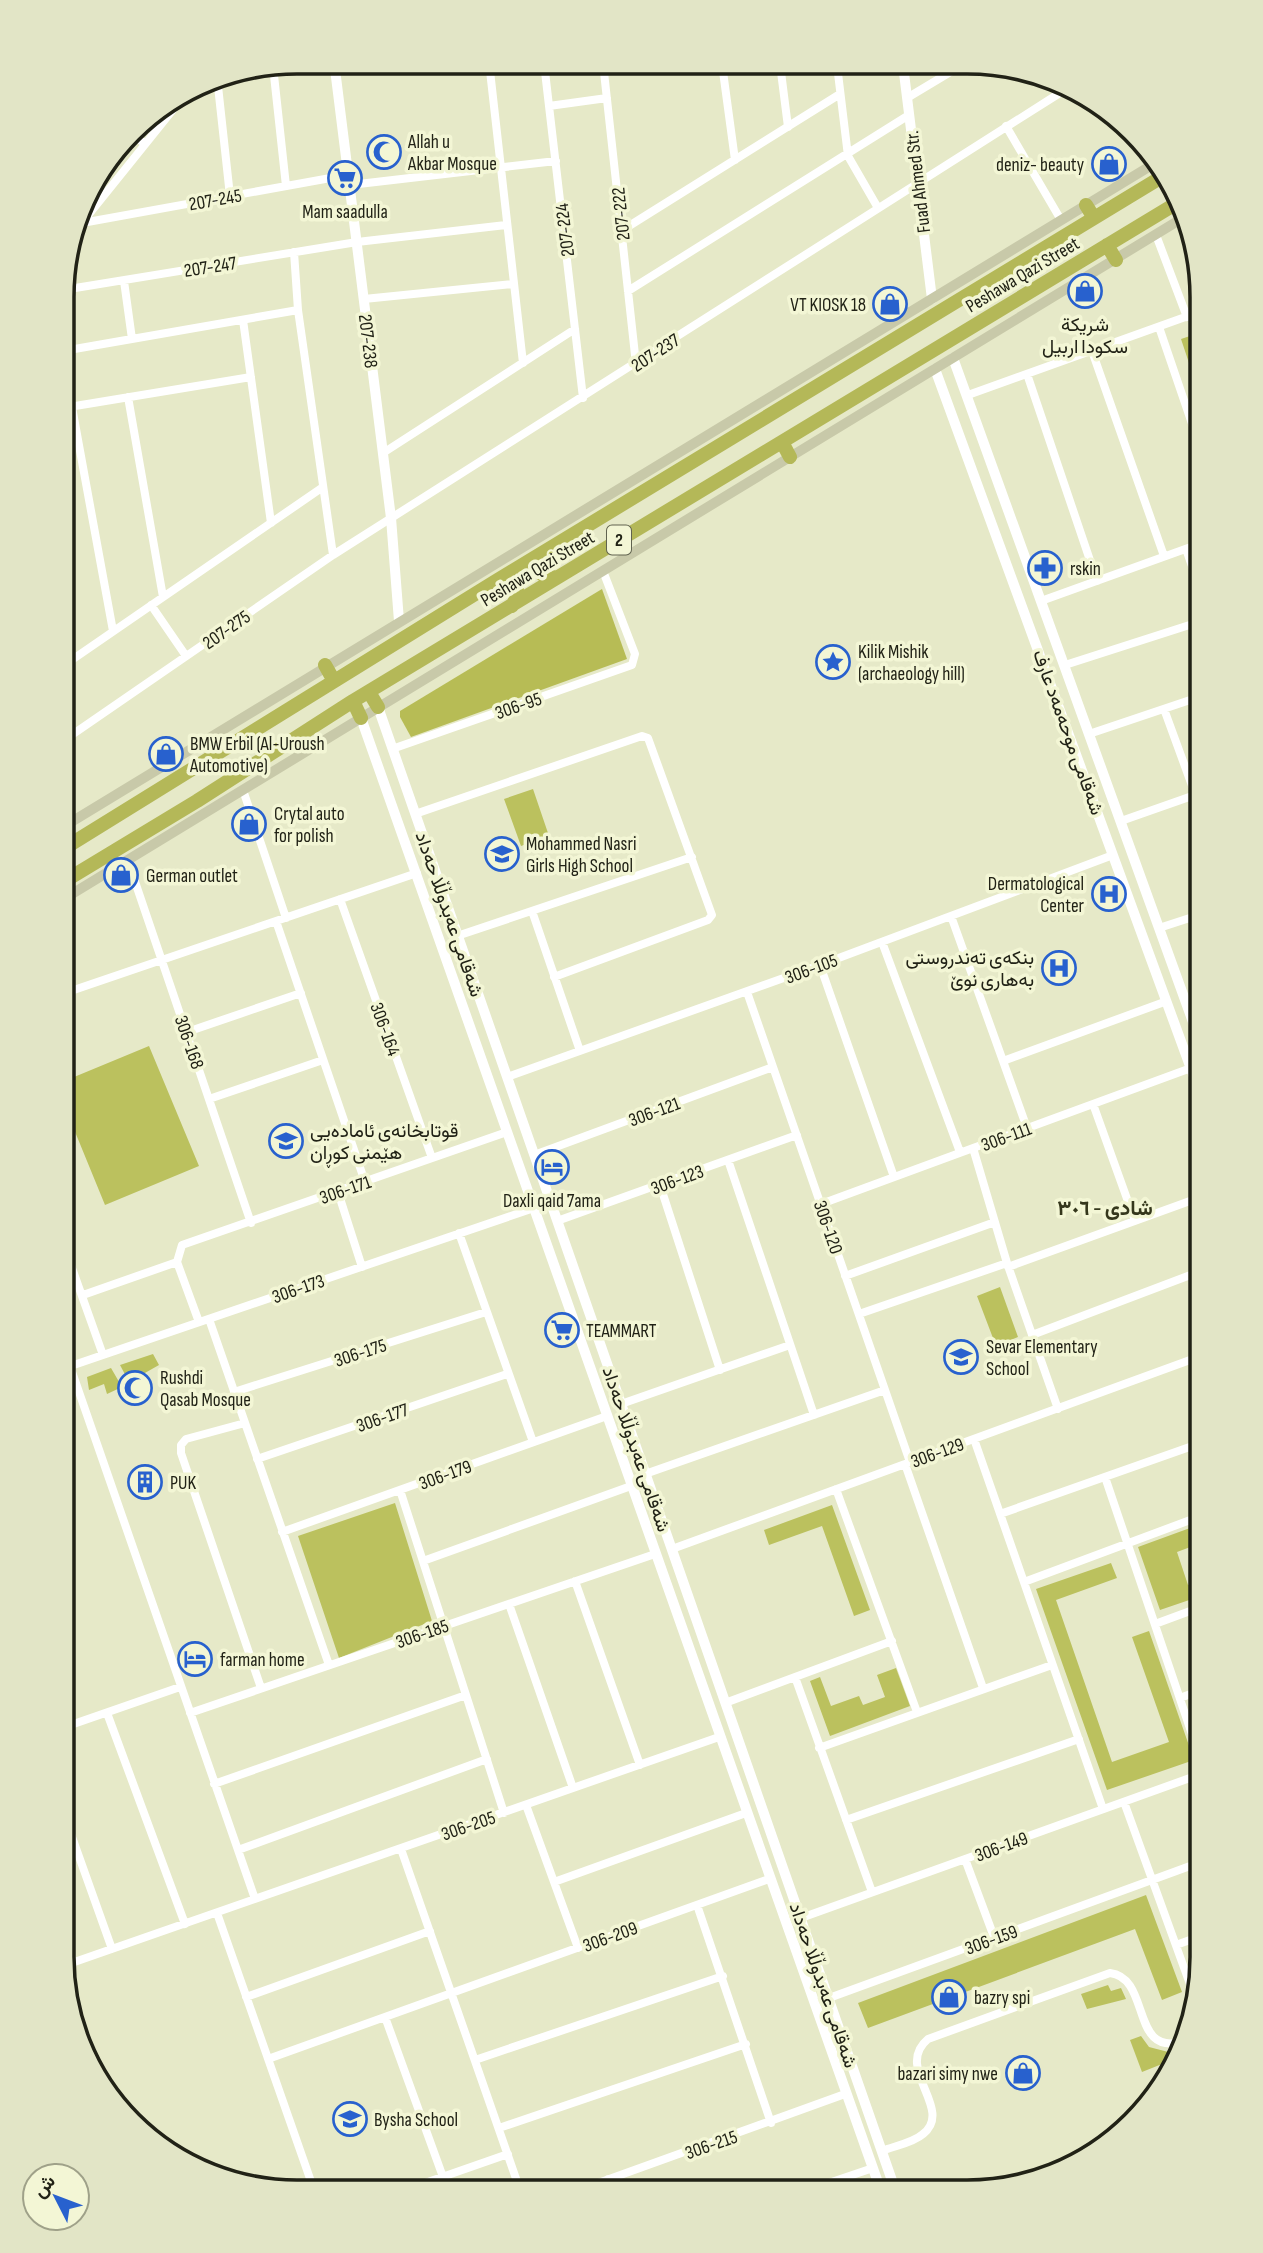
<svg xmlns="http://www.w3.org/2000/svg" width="1263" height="2253" font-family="'Sofia Sans Condensed',Vazirmatn,sans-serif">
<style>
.green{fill:#bbc15e}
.forest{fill:#b7bc55}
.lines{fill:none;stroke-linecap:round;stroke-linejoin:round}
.minor{stroke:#fff;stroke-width:8}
.tertiary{stroke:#fff;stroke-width:10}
.secondary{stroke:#c8c9a9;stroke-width:10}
.trunk{stroke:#b4b858;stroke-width:14}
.labels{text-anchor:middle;stroke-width:7;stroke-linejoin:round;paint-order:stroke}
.shield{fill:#f3f6d5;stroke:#60624f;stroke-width:2}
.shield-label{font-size:18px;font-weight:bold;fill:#212216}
.poi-label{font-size:19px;fill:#212216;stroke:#f3f6d5;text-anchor:start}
.street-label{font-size:19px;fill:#212216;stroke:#f3f6d5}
.neighbourhood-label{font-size:21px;font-weight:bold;fill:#35371c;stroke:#f3f6d5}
.rim{fill:none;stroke:#212216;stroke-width:3.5}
</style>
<rect width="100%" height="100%" fill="#e6e9c8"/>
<path class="green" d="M1202,332V395L1200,396L1181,339Z
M533,789L549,836L521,846L504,799Z
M149,1046L199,1166L105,1205L62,1100V1082Z
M1000,1287L1018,1337L996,1346L977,1296Z
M153,1354L159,1365L129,1382L120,1365Z
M111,1368L122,1387L107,1394L104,1384L89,1390L87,1377Z
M395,1503L432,1621L339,1658L298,1536Z
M832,1505L870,1610L854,1616L822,1526L769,1545L764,1530Z
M1201,1524V1543L1177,1552L1188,1585L1201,1580V1596L1160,1610L1138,1547Z
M1111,1563L1117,1578L1056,1600L1112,1762L1169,1742L1132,1637L1149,1631L1194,1760L1107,1790L1036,1589Z
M896,1668L910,1706L830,1736L810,1681L820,1677L831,1706L859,1696L863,1705L885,1697L877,1675Z
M1146,1895L1182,1992L1162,2000L1135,1929L868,2028L858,2003Z
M1108,1985L1111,1991L1121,1988L1126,1999L1087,2009L1081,1994Z
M1141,2036L1149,2047L1176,2054L1177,2058L1142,2072L1130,2040Z"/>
<path class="forest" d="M602,589L627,659L411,737L400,717V711Z"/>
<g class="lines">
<path class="minor" d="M489,62L523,363
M544,63L583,398
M603,63L636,364
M722,64L735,160
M780,64L788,127
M837,65L848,156L878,208
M273,66L286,186
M217,77L230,196
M907,98L962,65
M549,106L607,98
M1006,126L1061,220
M131,133L145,144
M350,185L556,161
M82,223L347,175
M621,231L840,94
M73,234L188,91
M1156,235L1187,317
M294,252L298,310L333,555
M124,281L132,339
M63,290L357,242L506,225
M628,291L909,115
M364,299L513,284
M243,320L271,523
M1159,327L1202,453
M63,351L298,310
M1092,351L1164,556
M1027,374L1097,581
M968,395L1202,311
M128,397L163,597
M72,407L113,631
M63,408L251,377
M383,453L575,329
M1186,549L1202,595
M1041,601L1202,543
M151,605L186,656
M1065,665L1202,621
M63,666L323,487
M1164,709L1202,813
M1089,734L1202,696
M63,741L333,555L1063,91
M392,749L632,665L635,654L603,571
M243,790L286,918
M415,814L642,736L648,738L712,915L708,920L554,977
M1121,821L1195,795
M128,861L251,1223
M340,899L432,1158
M532,911L580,1051
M951,916L1027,1128
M276,921L365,1182
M1159,928L1202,914
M457,936L692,857
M882,942L960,1152
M820,965L894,1177
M747,992L910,1462
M62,994L417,873
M187,1032L301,993
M1003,1061L1167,1001
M507,1077L820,965L1113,855
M209,1099L323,1060
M1093,1104L1135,1221
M973,1148L1007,1263L1058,1409
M534,1155L773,1067
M728,1160L814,1415
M660,1185L720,1370
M338,1192L362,1267
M821,1204L1191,1068
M557,1221L797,1135
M459,1233L533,1442
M62,1240L103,1355
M1008,1267L1201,1197
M845,1276L995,1222
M83,1295L177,1262
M859,1314L1007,1263
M209,1319L329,1665
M199,1322L177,1262L182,1245L507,1132
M1032,1335L1201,1271
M70,1366L255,1899
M62,1369L534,1208
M234,1392L486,1312
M621,1404L790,1345
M245,1423L186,1439L181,1445V1453L261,1688
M974,1439L1103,1809
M257,1459L507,1374
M905,1464L983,1688
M645,1474L885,1390
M1105,1477L1201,1761
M836,1489L917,1712
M400,1490L504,1813
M1000,1514L1201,1443
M282,1532L607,1416
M672,1549L1201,1356
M423,1561L631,1486
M575,1581L640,1765
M1024,1582L1201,1516
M509,1604L573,1788
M1155,1624L1201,1607
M795,1677L872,1892
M1180,1698L1201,1690
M725,1703L892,1641
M107,1713L185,1924
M190,1713L655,1554
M62,1728L180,1687
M819,1748L1052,1665
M214,1784L466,1695
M1124,1802L1195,1998
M526,1805L578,1948
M61,1806L112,1949
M846,1820L1079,1739
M401,1849L520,2190
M238,1850L487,1759
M965,1859L994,1937
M554,1882L746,1813
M697,1905L771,2123
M217,1913L314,2190
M801,1918L1201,1774
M1176,1945L1201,1936
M63,1966L719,1737
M246,1997L430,1931
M829,1998L1201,1862
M385,2017L443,2177
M268,2059L769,1879
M475,2060L723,1976
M499,2128L746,2044
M882,2151C894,2146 913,2143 923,2134C955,2109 893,2068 928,2039L1110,1973C1152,1978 1129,2059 1185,2041
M608,2179L612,2191
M405,2190L508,2154
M576,2191L845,2094
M805,2191L873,2168"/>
<path class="tertiary" d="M334,61L391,518L399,621
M903,65L932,299
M953,358L1202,1047
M935,369L1201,1096
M378,707L896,2192
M361,718L881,2191"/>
<path class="secondary" d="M63,827L1152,165
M62,900L1186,216"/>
<path class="trunk" d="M1086,205L1094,218
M1107,245L1116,260
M782,442L790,457
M543,553L538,560L539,572L547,578L558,577
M497,581L508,580L516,586L518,595L512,606
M325,665L334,681
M369,692L378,707
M353,701L361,718
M63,849L496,581L1160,178
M63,882L197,801L353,701L1177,203"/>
</g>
<defs>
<g id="mosque-ring" transform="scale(1.75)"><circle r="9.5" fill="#f3f6d5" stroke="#2861ce" stroke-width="1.5"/><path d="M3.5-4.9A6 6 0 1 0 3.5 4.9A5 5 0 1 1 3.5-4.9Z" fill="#2861ce"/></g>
<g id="shop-ring" transform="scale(1.75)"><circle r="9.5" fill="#f3f6d5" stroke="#2861ce" stroke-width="1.5"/><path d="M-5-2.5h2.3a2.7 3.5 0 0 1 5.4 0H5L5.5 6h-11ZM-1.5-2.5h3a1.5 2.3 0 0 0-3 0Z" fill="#2861ce"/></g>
<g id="supermarket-ring" transform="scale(1.75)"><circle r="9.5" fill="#f3f6d5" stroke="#2861ce" stroke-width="1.5"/><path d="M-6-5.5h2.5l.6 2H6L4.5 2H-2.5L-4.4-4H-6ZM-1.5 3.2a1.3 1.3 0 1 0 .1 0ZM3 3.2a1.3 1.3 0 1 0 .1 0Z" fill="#2861ce"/></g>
<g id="pharmacy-ring" transform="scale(1.75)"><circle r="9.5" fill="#f3f6d5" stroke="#2861ce" stroke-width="1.5"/><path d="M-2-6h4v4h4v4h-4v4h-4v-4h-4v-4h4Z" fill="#2861ce"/></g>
<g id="sight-ring" transform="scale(1.75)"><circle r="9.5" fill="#f3f6d5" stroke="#2861ce" stroke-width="1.5"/><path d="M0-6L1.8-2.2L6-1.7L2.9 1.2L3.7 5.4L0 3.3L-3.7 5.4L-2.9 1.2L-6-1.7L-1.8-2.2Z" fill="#2861ce"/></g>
<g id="school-ring" transform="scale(1.75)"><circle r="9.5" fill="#f3f6d5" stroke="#2861ce" stroke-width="1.5"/><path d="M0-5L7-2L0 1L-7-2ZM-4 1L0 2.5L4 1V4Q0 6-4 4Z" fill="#2861ce"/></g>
<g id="hospital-ring" transform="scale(1.75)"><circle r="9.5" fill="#f3f6d5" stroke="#2861ce" stroke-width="1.5"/><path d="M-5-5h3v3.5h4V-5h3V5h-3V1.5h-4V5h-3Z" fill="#2861ce"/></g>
<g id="hotel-ring" transform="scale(1.75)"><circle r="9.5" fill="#f3f6d5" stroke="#2861ce" stroke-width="1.5"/><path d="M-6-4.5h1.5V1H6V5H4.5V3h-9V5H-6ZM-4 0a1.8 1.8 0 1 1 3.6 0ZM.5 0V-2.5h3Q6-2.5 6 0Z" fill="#2861ce"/></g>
<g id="building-ring" transform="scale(1.75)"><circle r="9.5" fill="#f3f6d5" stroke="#2861ce" stroke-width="1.5"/><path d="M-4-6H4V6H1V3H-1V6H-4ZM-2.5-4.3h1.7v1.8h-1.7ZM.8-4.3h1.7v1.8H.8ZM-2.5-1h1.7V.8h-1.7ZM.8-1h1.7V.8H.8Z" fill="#2861ce"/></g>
</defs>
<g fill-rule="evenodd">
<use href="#mosque-ring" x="384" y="152"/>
<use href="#shop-ring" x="1109" y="164"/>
<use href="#supermarket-ring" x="345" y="178"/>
<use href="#shop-ring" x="1085" y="291"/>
<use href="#shop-ring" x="890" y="304"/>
<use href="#pharmacy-ring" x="1045" y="568"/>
<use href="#sight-ring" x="833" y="662"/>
<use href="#shop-ring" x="166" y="754"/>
<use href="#shop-ring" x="249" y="824"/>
<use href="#school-ring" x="502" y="854"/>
<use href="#shop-ring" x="121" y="875"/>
<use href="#hospital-ring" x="1109" y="894"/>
<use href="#hospital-ring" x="1059" y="968"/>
<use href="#school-ring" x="286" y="1141"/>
<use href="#hotel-ring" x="552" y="1167"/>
<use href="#supermarket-ring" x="562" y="1330"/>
<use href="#school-ring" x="961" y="1357"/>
<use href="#mosque-ring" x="135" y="1388"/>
<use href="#building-ring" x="145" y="1482"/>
<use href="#hotel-ring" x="195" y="1659"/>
<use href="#shop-ring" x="949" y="1997"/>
<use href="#shop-ring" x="1023" y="2073"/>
<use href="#school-ring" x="350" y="2119"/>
</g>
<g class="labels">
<rect class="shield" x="607" y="525.5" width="24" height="29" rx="5"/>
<g class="shield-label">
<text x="619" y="546">2</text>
</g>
<g class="poi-label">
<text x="408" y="148">Allah u<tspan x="408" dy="22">Akbar Mosque</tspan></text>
<text x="1084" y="171" text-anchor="end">deniz- beauty</text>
<text x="345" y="218" text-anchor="middle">Mam saadulla</text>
<text x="866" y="311" text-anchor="end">VT KIOSK 18</text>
<text x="1085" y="331" text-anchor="middle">شريكة<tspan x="1085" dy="22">سكودا اربيل</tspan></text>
<text x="1070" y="575">rskin</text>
<text x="858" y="658">Kilik Mishik<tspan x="858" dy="22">(archaeology hill)</tspan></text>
<text x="190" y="750">BMW Erbil (Al-Uroush<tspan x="190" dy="22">Automotive)</tspan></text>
<text x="274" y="820">Crytal auto<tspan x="274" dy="22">for polish</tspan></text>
<text x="526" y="850">Mohammed Nasri<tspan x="526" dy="22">Girls High School</tspan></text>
<text x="146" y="882">German outlet</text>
<text x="1084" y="890" text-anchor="end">Dermatological<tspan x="1084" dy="22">Center</tspan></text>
<text x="1034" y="964" text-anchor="end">بنکەی تەندروستی<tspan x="1034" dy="22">بەهاری نوێ</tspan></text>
<text x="310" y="1137">قوتابخانەی ئامادەیی<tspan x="310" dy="22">هێمنی کوڕان</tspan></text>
<text x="552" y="1207" text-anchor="middle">Daxli qaid 7ama</text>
<text x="586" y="1337">TEAMMART</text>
<text x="986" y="1353">Sevar Elementary<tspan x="986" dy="22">School</tspan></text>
<text x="160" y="1384">Rushdi<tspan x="160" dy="22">Qasab Mosque</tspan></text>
<text x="170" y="1489">PUK</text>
<text x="220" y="1666">farman home</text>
<text x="974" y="2004">bazry spi</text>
<text x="998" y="2080" text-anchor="end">bazari simy nwe</text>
<text x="374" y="2126">Bysha School</text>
</g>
<g class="street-label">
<text transform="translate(917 182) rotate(-97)" y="7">Fuad Ahmed Str.</text>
<text transform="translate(215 199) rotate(-10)" y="7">207-245</text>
<text transform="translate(620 214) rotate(-96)" y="7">207-222</text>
<text transform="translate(564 230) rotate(-97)" y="7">207-224</text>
<text transform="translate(210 266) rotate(-9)" y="7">207-247</text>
<text transform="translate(1022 274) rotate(-31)" y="7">Peshawa Qazi Street</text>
<text transform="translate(369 341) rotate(83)" y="7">207-238</text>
<text transform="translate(655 352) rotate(-33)" y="7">207-237</text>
<text transform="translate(537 568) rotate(-31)" y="7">Peshawa Qazi Street</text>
<text transform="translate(226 629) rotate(-35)" y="7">207-275</text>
<text transform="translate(518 705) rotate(-19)" y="7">306-95</text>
<text transform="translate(1069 732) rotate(70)" y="7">شەقامی موحەمەد عارف</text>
<text transform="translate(450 914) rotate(71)" y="7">شەقامی عەبدوڵڵا حەداد</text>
<text transform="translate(811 968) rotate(-20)" y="7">306-105</text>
<text transform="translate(386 1029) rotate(70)" y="7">306-164</text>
<text transform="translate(190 1042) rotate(71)" y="7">306-168</text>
<text transform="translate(654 1111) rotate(-20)" y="7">306-121</text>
<text transform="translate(1006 1136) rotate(-20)" y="7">306-111</text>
<text transform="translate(677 1179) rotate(-20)" y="7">306-123</text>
<text transform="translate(345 1189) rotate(-19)" y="7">306-171</text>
<text transform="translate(829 1227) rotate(71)" y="7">306-120</text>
<text transform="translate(298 1288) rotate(-19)" y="7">306-173</text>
<text transform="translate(360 1352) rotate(-18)" y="7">306-175</text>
<text transform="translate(382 1417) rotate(-19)" y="7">306-177</text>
<text transform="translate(637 1449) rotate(71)" y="7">شەقامی عەبدوڵڵا حەداد</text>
<text transform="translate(937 1452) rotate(-20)" y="7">306-129</text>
<text transform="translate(445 1474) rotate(-20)" y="7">306-179</text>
<text transform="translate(422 1633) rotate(-19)" y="7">306-185</text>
<text transform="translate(468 1825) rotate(-19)" y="7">306-205</text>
<text transform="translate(1001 1846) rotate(-20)" y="7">306-149</text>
<text transform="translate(610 1936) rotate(-20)" y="7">306-209</text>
<text transform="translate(991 1939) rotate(-20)" y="7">306-159</text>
<text transform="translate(824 1985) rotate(71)" y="7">شەقامی عەبدوڵڵا حەداد</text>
<text transform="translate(711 2144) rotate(-19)" y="7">306-215</text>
</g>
<g class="neighbourhood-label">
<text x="1105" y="1215">شادی - ٣٠٦</text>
</g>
</g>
<path d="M0 0H1263V2253H0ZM297 74H967A223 223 0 0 1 1190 297V1957A223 223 0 0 1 967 2180H297A223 223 0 0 1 74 1957V297A223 223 0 0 1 297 74Z" fill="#e2e5c6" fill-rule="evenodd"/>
<path class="rim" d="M297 74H967A223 223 0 0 1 1190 297V1957A223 223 0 0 1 967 2180H297A223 223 0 0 1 74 1957V297A223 223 0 0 1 297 74Z"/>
<g transform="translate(56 2197) rotate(312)"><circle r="33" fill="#f3f6d5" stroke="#9fa189" stroke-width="2"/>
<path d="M0-5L12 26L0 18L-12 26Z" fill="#2861ce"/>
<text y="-10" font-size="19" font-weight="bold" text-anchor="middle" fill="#212216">ش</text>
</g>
</svg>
